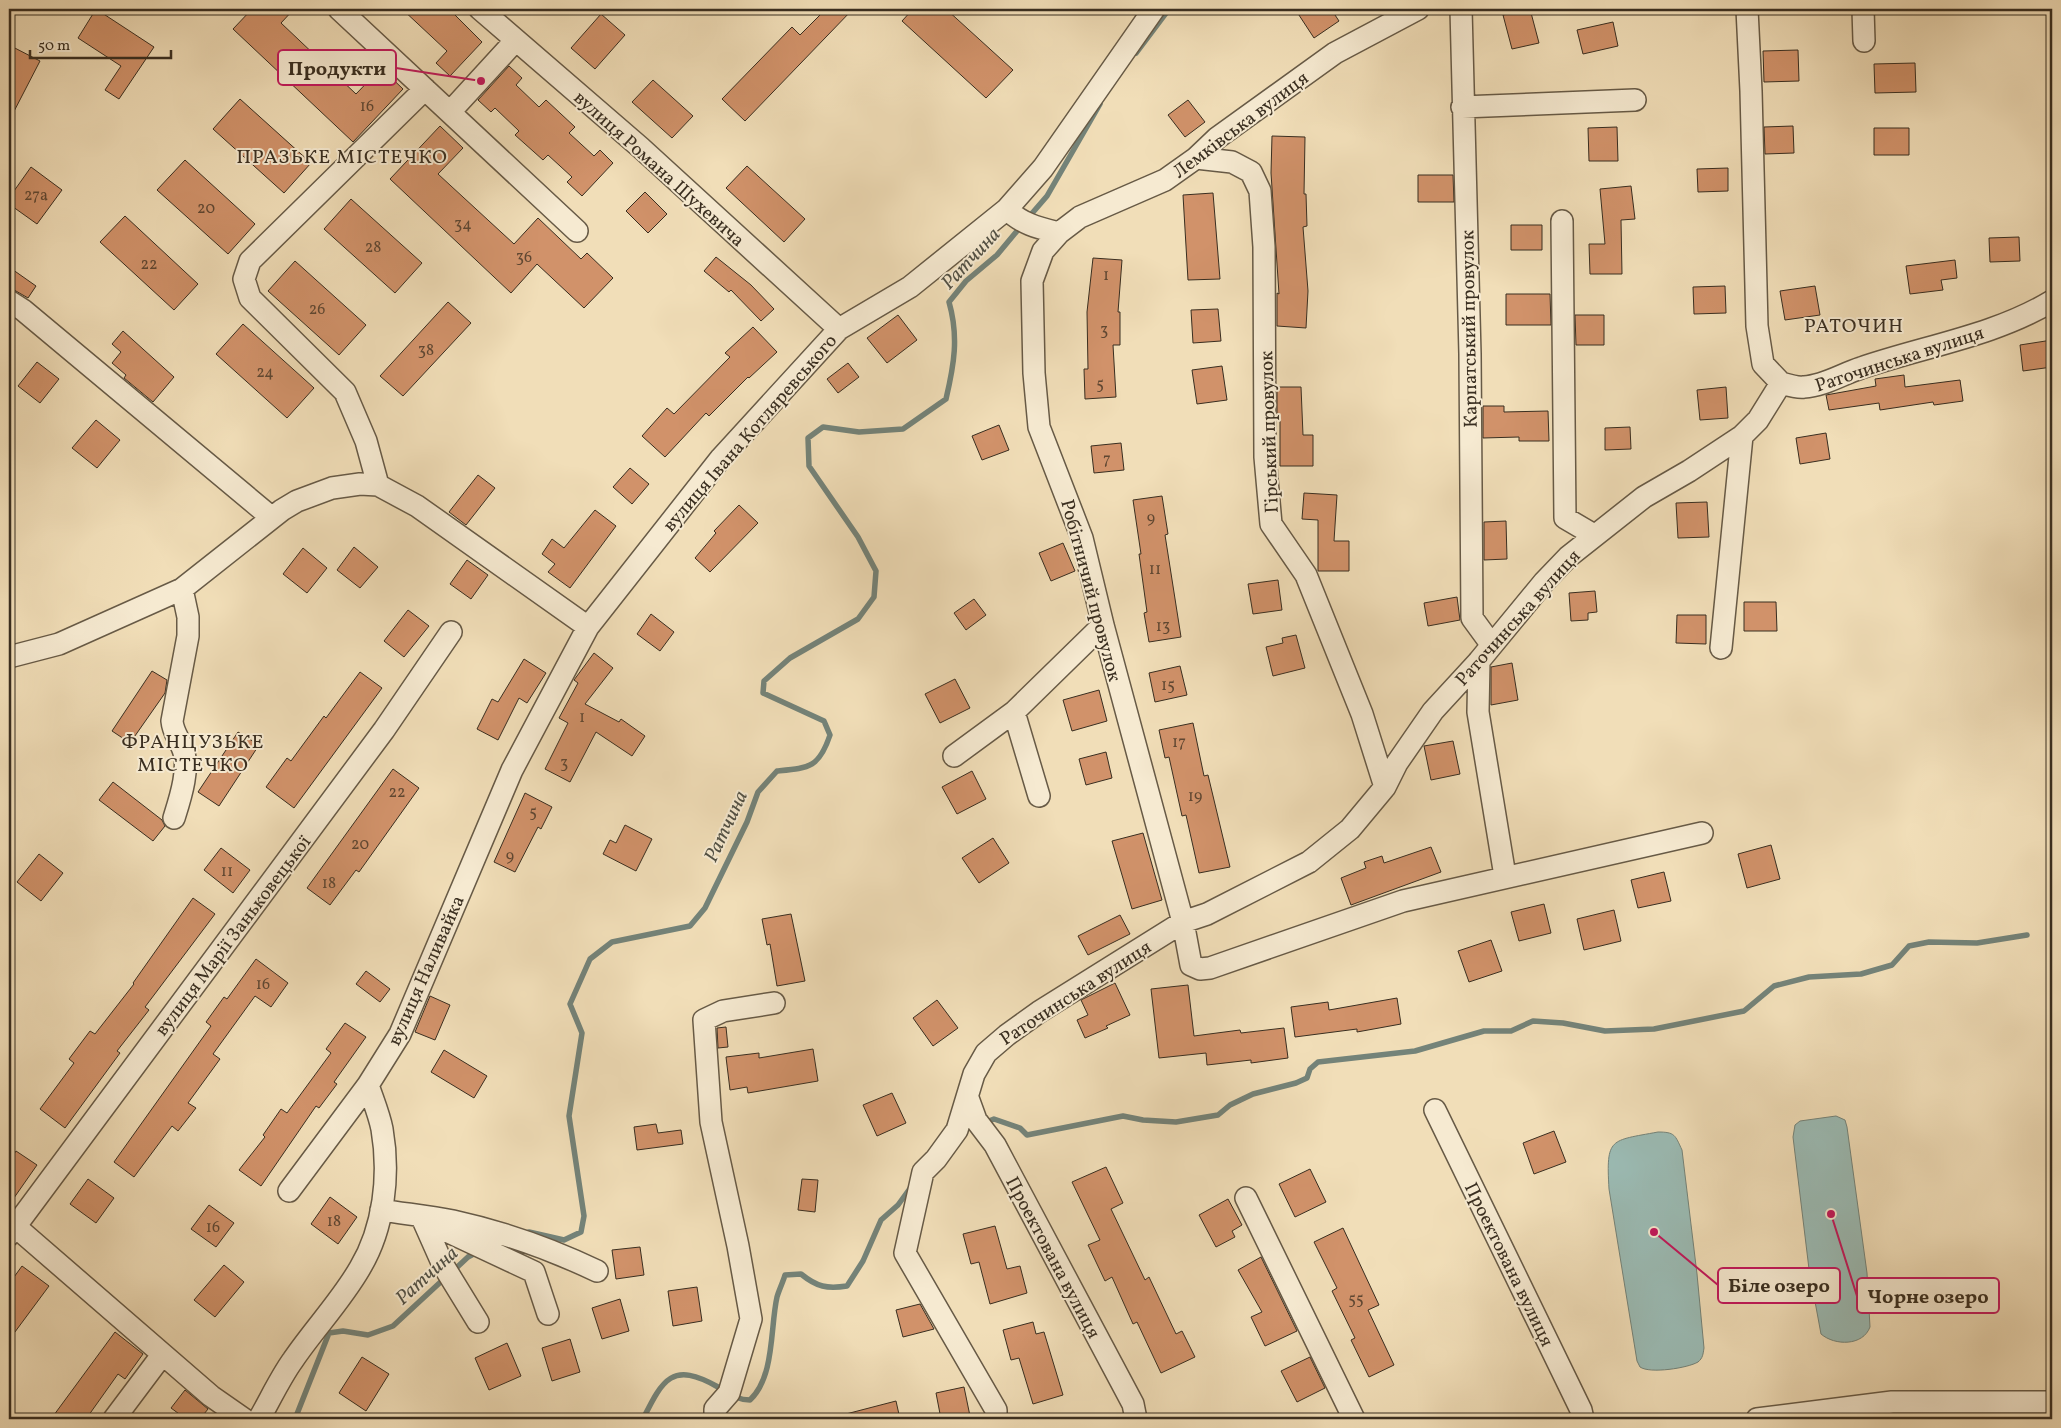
<svg xmlns="http://www.w3.org/2000/svg" width="2061" height="1428" font-family="Vollkorn,serif">
<style>
.water{fill:#9bbbb4;stroke:#748379}
.lines{fill:none;stroke-linecap:round;stroke-linejoin:round}
.stream{stroke:#748379;stroke-width:5.5}
.building{fill:#d1926a;stroke:#392e20}
.minor-casing{stroke:#675a46;stroke-width:24}
.minor{stroke:#f6ead1;stroke-width:21}
.labels{text-anchor:middle;stroke-width:4;stroke-linejoin:round;paint-order:stroke}
.number-label{font-size:16px;fill:#5f4732}
.street-label{font-size:19px;fill:#392e20;stroke:#f6ead1}
.neighbourhood-label{font-size:20px;letter-spacing:1px;fill:#392e20;stroke:#f6ead1}
.water-label{font-size:20px;font-style:italic;fill:#525145;stroke:#f6ead1}
.leader{fill:none;stroke:#c2185b;stroke-width:2}
.callout-dot{fill:#c2185b;stroke:#f6ead1;stroke-width:2}
.callout{fill:#f6ead1;stroke:#c2185b;stroke-width:2}
.callout-label{font-size:20px;text-anchor:middle;font-weight:bold;fill:#392e20}
</style>
<rect width="100%" height="100%" fill="#f1deb8"/>
<filter id="stains"><feTurbulence type="fractalNoise" baseFrequency=".004" numOctaves="4"/><feColorMatrix values="0 0 0 0 .2 0 0 0 0 .09 0 0 0 0 .02 0 0 0 .5 -.17"/></filter>
<radialGradient id="worn" r=".72"><stop offset=".6" stop-color="#630" stop-opacity="0"/><stop offset="1" stop-color="#630" stop-opacity=".3"/></radialGradient>
<path class="water" d="M1836,1116L1845,1120L1847,1127L1867,1273L1870,1327C1863,1346 1835,1346 1821,1334L1809,1269L1793,1137L1795,1125L1800,1121Z
M1658,1132C1675,1132 1675,1135 1682,1150L1697,1274L1704,1348C1703,1354 1703,1358 1698,1362C1688,1368 1650,1374 1640,1367L1637,1361L1609,1189C1606,1137 1610,1141 1658,1132Z"/>
<g class="lines">
<path class="stream" d="M1136,53L1169,9
M1028,218L1047,196L1100,104
M984,1123L994,1119L1020,1128L1027,1135L1123,1116L1143,1120L1176,1122L1218,1115L1230,1105L1253,1094L1296,1083L1307,1078L1310,1069L1318,1062L1415,1051L1484,1031H1511L1533,1021L1563,1023L1605,1031L1654,1029L1744,1011L1774,986L1809,977L1861,974L1892,965L1909,946L1929,942L1977,943L2027,935
M529,1232L564,1240L581,1232L584,1216L569,1116L582,1033L570,1004L590,959L612,942L690,926L705,908L747,822L758,792L777,771C809,768 819,768 830,735L824,721L763,693L764,681L790,658L858,619L874,597L876,571L858,537L809,466L808,438L823,427L859,432L903,429L946,399C954,365 959,337 949,302L966,281L997,255L1022,225
M453,1271L468,1257L479,1251
M295,1419L329,1333L343,1331L368,1335L393,1326L446,1277
M643,1419C663,1379 672,1361 718,1387C730,1394 737,1400 750,1400C775,1376 770,1328 777,1297C779,1290 783,1282 785,1275L801,1274C817,1287 827,1289 847,1286L863,1261L881,1220L898,1205L911,1187"/>
</g>
<path class="building" d="M96,9L154,47L119,99L105,90L121,66L78,38Z
M252,9H294L281,23L356,94L381,68L403,89L353,142L233,29Z
M402,9H449L482,42L450,76L436,63L447,51Z
M826,9H853L745,121L722,99L792,27L800,35Z
M913,9H946L1013,70L986,98L902,21Z
M1295,9H1331L1339,21L1314,38Z
M1530,9L1539,43L1512,49L1503,15Z
M601,14L625,35L595,69L571,48Z
M1613,22L1618,46L1583,54L1577,30Z
M9,45L40,61L9,121Z
M1798,50L1799,81L1764,82L1763,51Z
M1915,63L1916,92L1875,93L1874,64Z
M509,66L522,78L516,85L539,107L546,100L575,127L569,133L594,156L600,150L613,163L582,196L567,182L572,177L548,155L543,160L515,135L519,131L495,108L491,112L478,100Z
M653,80L693,116L672,138L632,102Z
M240,99L311,163L284,193L213,129Z
M1188,100L1205,122L1185,137L1168,115Z
M440,126L463,148L438,174L514,244L538,218L581,259L587,253L613,278L584,308L537,264L511,293L390,179Z
M1793,126L1794,153L1765,154L1764,127Z
M1617,127L1618,161H1589L1588,128Z
M1874,128H1909V155H1874Z
M1272,136L1305,137L1304,194H1306L1307,226L1303,227L1308,291L1306,328L1277,326V293L1279,294L1271,173Z
M185,160L255,224L228,254L157,190Z
M747,166L805,219L784,242L726,188Z
M31,167L62,190L37,224L9,204V198Z
M1728,168V191L1698,192L1697,169Z
M1418,175H1453L1454,202H1418Z
M1631,186L1635,219L1621,220L1622,274H1590L1589,244H1605L1600,189Z
M645,192L667,214L648,233L626,211Z
M1213,193L1220,279L1188,280L1183,195Z
M351,199L422,263L395,293L324,229Z
M125,216L198,284L174,310L100,242Z
M1511,225H1542V250H1511Z
M2019,237L2020,261L1990,262L1989,238Z
M716,257L751,285L774,309L761,321L731,290L729,292L704,271Z
M1093,258L1122,260L1118,312H1120V345H1113L1116,397L1085,399L1084,369H1088L1087,312Z
M1955,260L1957,278L1941,280L1943,290L1910,294L1906,266Z
M295,261L366,325L339,355L268,291Z
M9,267L36,286L28,298L9,287Z
M1725,286L1726,313L1694,314L1693,287Z
M1815,286L1820,315L1785,320L1780,291Z
M1506,294H1550L1551,325H1506Z
M448,302L471,323L403,396L380,376Z
M1218,309L1221,341L1193,343L1191,310Z
M898,315L917,340L887,363L867,338Z
M1575,315H1604V345H1576Z
M243,324L314,388L287,418L216,354Z
M753,327L777,352L749,378L748,377L709,416L706,413L665,457L642,436L667,408L674,414L730,357L725,353Z
M123,331L174,377L153,402L124,378L126,375L112,363L121,352L112,344Z
M2052,340V367L2023,371L2020,345Z
M37,362L59,379L40,403L18,386Z
M848,363L859,377L838,393L827,379Z
M1222,366L1227,400L1197,404L1192,370Z
M1904,375L1905,387L1960,380L1963,401L1934,405L1933,402L1880,410L1879,403L1829,410L1826,395L1876,386L1875,379Z
M1277,387H1301L1303,435H1313V466H1280V420H1277Z
M1726,387L1728,418L1700,420L1697,390Z
M1483,406H1504V412L1548,411L1549,441H1519V437L1483,438Z
M96,420L120,440L97,468L72,448Z
M999,425L1009,450L982,460L972,436Z
M1630,427L1631,449L1605,450V428Z
M1826,433L1830,459L1800,464L1796,438Z
M1121,443L1124,470L1094,473L1091,446Z
M630,468L649,484L632,504L613,487Z
M478,475L495,488L466,525L449,512Z
M1304,493L1337,495L1334,541H1349V571H1318V520L1302,519Z
M1162,496L1168,534L1165,535L1181,637L1149,642L1144,613L1147,612L1139,554H1141L1133,500Z
M1707,502L1709,537L1678,538L1676,503Z
M739,505L758,523L710,572L695,558L716,533L714,531Z
M595,510L616,526L570,588L548,572L555,564L542,554L552,539L564,548Z
M1506,521L1507,559L1484,560V522Z
M1063,543L1075,571L1051,581L1039,553Z
M354,547L378,567L360,588L337,570Z
M303,548L327,568L307,593L283,574Z
M467,560L488,575L471,599L450,584Z
M1278,580L1282,610L1253,614L1248,584Z
M1595,591L1597,612L1588,613V620L1571,621L1569,593Z
M1457,597L1460,620L1428,626L1424,603Z
M974,599L986,615L966,630L954,613Z
M1744,602H1776L1777,631H1744Z
M408,610L429,626L404,657L384,641Z
M651,614L674,632L660,651L637,634Z
M1677,615H1706V644L1676,643Z
M1296,635L1305,668L1273,676L1266,647L1283,643L1282,638Z
M594,653L613,668L585,704L619,722L621,719L645,736L632,756L596,732L570,782L545,769L568,723L559,718L578,683L574,680Z
M524,659L546,673L527,703L519,698L498,740L477,729L492,699L498,702Z
M1512,663L1518,700L1491,705V667Z
M1180,666L1187,695L1155,702L1149,673Z
M152,671L167,680L165,693L130,743L112,731Z
M360,672L382,688L294,808L266,787L287,758L291,761L324,716L326,718Z
M955,679L970,708L940,723L925,694Z
M1099,690L1107,721L1072,731L1063,700Z
M1193,723L1204,776L1208,775L1230,867L1199,873L1186,815L1182,816L1169,757L1165,758L1159,730Z
M238,732L259,745L219,806L198,792Z
M1453,741L1460,774L1431,780L1424,746Z
M1106,752L1112,778L1086,785L1079,759Z
M393,769L419,788L359,872L356,870L330,905L307,888Z
M972,771L986,799L957,814L942,787Z
M113,782L162,820L165,826L153,841L99,800Z
M525,793L552,807L541,829L538,827L515,872L494,862Z
M625,825L652,839L636,871L603,854L610,840L616,843Z
M1143,833L1162,900L1132,909L1112,841Z
M993,838L1009,863L979,883L962,858Z
M1771,845L1780,879L1747,888L1738,854Z
M1431,847L1441,872L1351,905L1341,878L1366,868L1364,862L1382,856L1384,863Z
M221,848L250,870L233,893L204,870Z
M39,854L63,873L41,901L17,882Z
M1664,872L1671,901L1638,908L1631,880Z
M193,898L215,914L145,1007L149,1010L117,1051L120,1053L65,1128L40,1109L74,1063L69,1059L90,1031L95,1034L134,984L133,983Z
M1544,904L1551,933L1519,941L1511,912Z
M1614,910L1621,941L1584,950L1577,919Z
M791,914L805,981L777,986L770,944L767,945L762,919Z
M1120,915L1130,934L1088,955L1078,936Z
M1491,940L1502,971L1469,982L1458,951Z
M256,959L288,983L271,1007L255,996L213,1054L220,1059L188,1103L196,1108L178,1131L172,1126L134,1177L114,1162L211,1026L206,1022L224,997L227,999Z
M366,971L390,989L380,1002L356,984Z
M1115,983L1130,1015L1106,1026L1108,1028L1085,1038L1077,1020L1088,1015L1081,1000Z
M1188,985L1194,1036L1240,1030L1241,1033L1284,1028L1288,1058L1251,1063V1060L1207,1065L1206,1053L1159,1058L1151,989Z
M430,996L450,1005L435,1040L415,1032Z
M1397,998L1401,1024L1357,1032V1029L1295,1037L1291,1007L1328,1002L1329,1010Z
M937,1000L958,1028L933,1046L913,1018Z
M345,1023L366,1037L334,1082L337,1084L319,1108L316,1106L261,1186L239,1170L265,1137L263,1135L281,1109L287,1113L331,1053L326,1049Z
M726,1027L728,1047L718,1048L717,1028Z
M813,1049L818,1081L748,1093L747,1087L730,1090L726,1057L759,1053V1058Z
M444,1050L487,1076L474,1098L431,1072Z
M892,1093L906,1123L877,1136L863,1105Z
M656,1124L658,1133L681,1130L683,1144L637,1150L634,1127Z
M1554,1131L1566,1162L1534,1174L1523,1143Z
M16,1151L37,1165L9,1205V1162Z
M1106,1167L1123,1203L1111,1209L1145,1280L1149,1277L1176,1334L1182,1331L1195,1357L1161,1373L1137,1322L1133,1324L1112,1277L1105,1281L1088,1245L1100,1240L1072,1182Z
M1310,1169L1326,1202L1295,1217L1279,1184Z
M88,1179L114,1198L96,1223L70,1204Z
M802,1179L818,1180L815,1212L798,1210Z
M330,1197L357,1217L338,1244L311,1224Z
M1228,1199L1242,1225L1232,1231L1235,1237L1216,1247L1199,1215Z
M209,1205L234,1223L216,1247L191,1229Z
M995,1226L1007,1269L1020,1266L1027,1293L990,1304L979,1262L971,1264L963,1234Z
M1343,1228L1379,1305L1368,1310L1394,1365L1369,1377L1351,1340L1355,1338L1332,1291L1337,1288L1314,1242Z
M640,1247L644,1275L616,1279L612,1250Z
M1261,1257L1297,1331L1265,1346L1251,1317L1262,1312L1238,1270Z
M224,1265L244,1282L215,1317L194,1300Z
M22,1266L49,1286L9,1340V1284Z
M697,1287L702,1321L673,1326L668,1291Z
M620,1299L629,1331L602,1339L592,1308Z
M920,1304L934,1329L903,1337L896,1310Z
M1033,1322L1036,1334L1044,1332L1063,1395L1033,1404L1019,1358L1011,1360L1003,1330Z
M115,1332L143,1354L125,1379L118,1374L86,1419H51Z
M570,1339L580,1372L552,1381L542,1348Z
M507,1343L521,1376L489,1390L475,1358Z
M362,1357L389,1374L366,1411L339,1393Z
M1310,1357L1325,1388L1297,1402L1281,1371Z
M964,1387L970,1416L957,1419H941L936,1393Z
M185,1390L208,1409L200,1419H186L171,1408Z
M896,1401L900,1419H847L846,1414Z"/>
<g class="lines">
<g class="minor-casing">
<path id="minor" d="M339,9L577,231
M480,9L641,148L839,329
M1418,9L1335,53L1217,138L1196,158L1165,180L1080,217L1059,233L1043,251L1032,281L1034,373L1039,427L1082,538L1103,625L1183,922L1191,965L1200,969L1210,968L1403,901L1702,833
M1461,9L1470,354L1472,618L1491,644
M1747,9L1751,91L1757,326L1763,364L1781,383
M1863,9L1864,41
M1462,107L1635,100
M450,112L515,41
M1196,158L1232,162L1251,172L1260,191L1264,247L1265,457L1271,524L1306,575L1362,714L1385,787
M1007,209C1021,224 1039,228 1059,233
M1562,221L1565,518L1594,535
M9,301L23,310L271,517
M378,485L366,441L345,392L250,298L244,279L250,261L425,89
M1721,648L1742,436
M9,657L59,644L182,589L282,510L297,501L332,488L360,484L378,485L417,506L588,627
M1479,661L1478,712L1505,876
M954,756L1014,712
M1039,796L1014,712L1103,625
M174,818C180,799 191,766 182,747C178,737 173,732 172,721L188,636V617L182,589
M968,1098L976,1120L995,1145L1133,1404L1136,1419
M1435,1110L1581,1410L1583,1419
M289,1191L368,1085
M1246,1198L1354,1419
M381,1210C405,1214 429,1216 453,1221C503,1232 551,1249 597,1271
M423,1220L443,1265L478,1322
M9,1221L211,1396L244,1419
M438,1227L534,1272L548,1314
M9,1235L384,730L451,632
M114,1419L162,1355
M259,1419C270,1400 280,1378 293,1360C314,1329 341,1301 360,1268C384,1228 390,1175 382,1129C379,1114 373,1100 368,1085L400,1034L512,770L588,627L721,458L839,329L910,287L1007,209L1043,168L1154,9
M715,1419V1409L729,1393L751,1319L738,1246L711,1122L704,1020L723,1011L774,1003
M996,1419V1410L905,1253L923,1172L936,1159L957,1130L974,1074L986,1053L1007,1035L1039,1012L1183,922L1207,914L1309,862L1350,829L1385,787L1397,763L1433,711L1479,661L1544,582L1568,557L1644,497L1689,471L1742,436L1758,420L1781,383C1788,385 1797,388 1804,387C1824,386 1842,374 1861,368C1925,346 1994,336 2052,301
M1757,1419L1892,1402H2052"/>
</g>
<use href="#minor" class="minor"/>
</g>
<g class="labels">
<g class="number-label">
<text x="367" y="111">16</text>
<text x="36" y="200">27а</text>
<text x="206" y="213">20</text>
<text x="463" y="229">34</text>
<text x="373" y="252">28</text>
<text x="524" y="262">36</text>
<text x="149" y="269">22</text>
<text x="1106" y="280">1</text>
<text x="317" y="314">26</text>
<text x="1104" y="335">3</text>
<text x="426" y="355">38</text>
<text x="265" y="377">24</text>
<text x="1100" y="389">5</text>
<text x="1107" y="464">7</text>
<text x="1151" y="523">9</text>
<text x="1155" y="574">11</text>
<text x="1163" y="631">13</text>
<text x="1168" y="690">15</text>
<text x="582" y="722">1</text>
<text x="1179" y="747">17</text>
<text x="564" y="768">3</text>
<text x="397" y="797">22</text>
<text x="1195" y="801">19</text>
<text x="533" y="817">5</text>
<text x="360" y="849">20</text>
<text x="510" y="861">9</text>
<text x="227" y="876">11</text>
<text x="329" y="888">18</text>
<text x="263" y="989">16</text>
<text x="334" y="1226">18</text>
<text x="213" y="1232">16</text>
<text x="1356" y="1304">55</text>
</g>
<g class="street-label">
<text transform="translate(1240 124) rotate(-37)" y="7">Лемківська вулиця</text>
<text transform="translate(660 168) rotate(42)" y="7">вулиця Романа Шухевича</text>
<text transform="translate(1468 329) rotate(-91)" y="7">Карпатський провулок</text>
<text transform="translate(1899 358) rotate(-18)" y="7">Раточинська вулиця</text>
<text transform="translate(749 432) rotate(-49)" y="7">вулиця Івана Котляревського</text>
<text transform="translate(1268 432) rotate(-92)" y="7">Гірський провулок</text>
<text transform="translate(1092 590) rotate(75)" y="7">Робітничий провулок</text>
<text transform="translate(1517 617) rotate(-48)" y="7">Раточинська вулиця</text>
<text transform="translate(232 935) rotate(-53)" y="7">вулиця Марії Заньковецької</text>
<text transform="translate(425 970) rotate(-66)" y="7">вулиця Наливайка</text>
<text transform="translate(1075 992) rotate(-33)" y="7">Раточинська вулиця</text>
<text transform="translate(1054 1257) rotate(62)" y="7">Проектована вулиця</text>
<text transform="translate(1510 1264) rotate(64)" y="7">Проектована вулиця</text>
</g>
<g class="neighbourhood-label">
<text x="342" y="163">ПРАЗЬКЕ МІСТЕЧКО</text>
<text x="1854" y="332">РАТОЧИН</text>
<text x="193" y="748">ФРАНЦУЗЬКЕ<tspan x="193" dy="23">МІСТЕЧКО</tspan></text>
</g>
<g class="water-label">
<text transform="translate(970 258) rotate(-47)" y="7">Ратчина</text>
<text transform="translate(725 826) rotate(-65)" y="7">Ратчина</text>
<text transform="translate(426 1275) rotate(-42)" y="7">Ратчина</text>
</g>
</g>
<path class="leader" d="M481 81L396 68M1654 1232L1718 1285M1831 1214L1857 1296"/>
<g class="callout-dot">
<circle cx="481" cy="81" r="5"/>
<circle cx="1654" cy="1232" r="5"/>
<circle cx="1831" cy="1214" r="5"/>
</g>
<g class="callout">
<rect x="278" y="50" width="118" height="35" rx="5"/>
<rect x="1718" y="1268" width="122" height="35" rx="5"/>
<rect x="1857" y="1278" width="142" height="35" rx="5"/>
</g>
<g class="callout-label">
<text x="337" y="75">Продукти</text>
<text x="1779" y="1292">Біле озеро</text>
<text x="1928" y="1303">Чорне озеро</text>
</g>
<rect width="2061" height="1428" fill="none" stroke="#f1deb8" stroke-width="30"/>
<rect x="10" y="10" width="2041" height="1408" fill="none" stroke="#392e20" stroke-width="2.5"/>
<rect x="15" y="15" width="2031" height="1398" fill="none" stroke="#392e20"/>
<path d="M30 50v8h141v-8" fill="none" stroke="#392e20" stroke-width="2.5"/>
<text x="38" y="50" font-size="15" fill="#392e20" stroke="#f6ead1" stroke-width="4" paint-order="stroke">50 m</text>
<rect width="100%" height="100%" filter="url(#stains)"/>
<rect width="100%" height="100%" fill="url(#worn)"/>
</svg>
